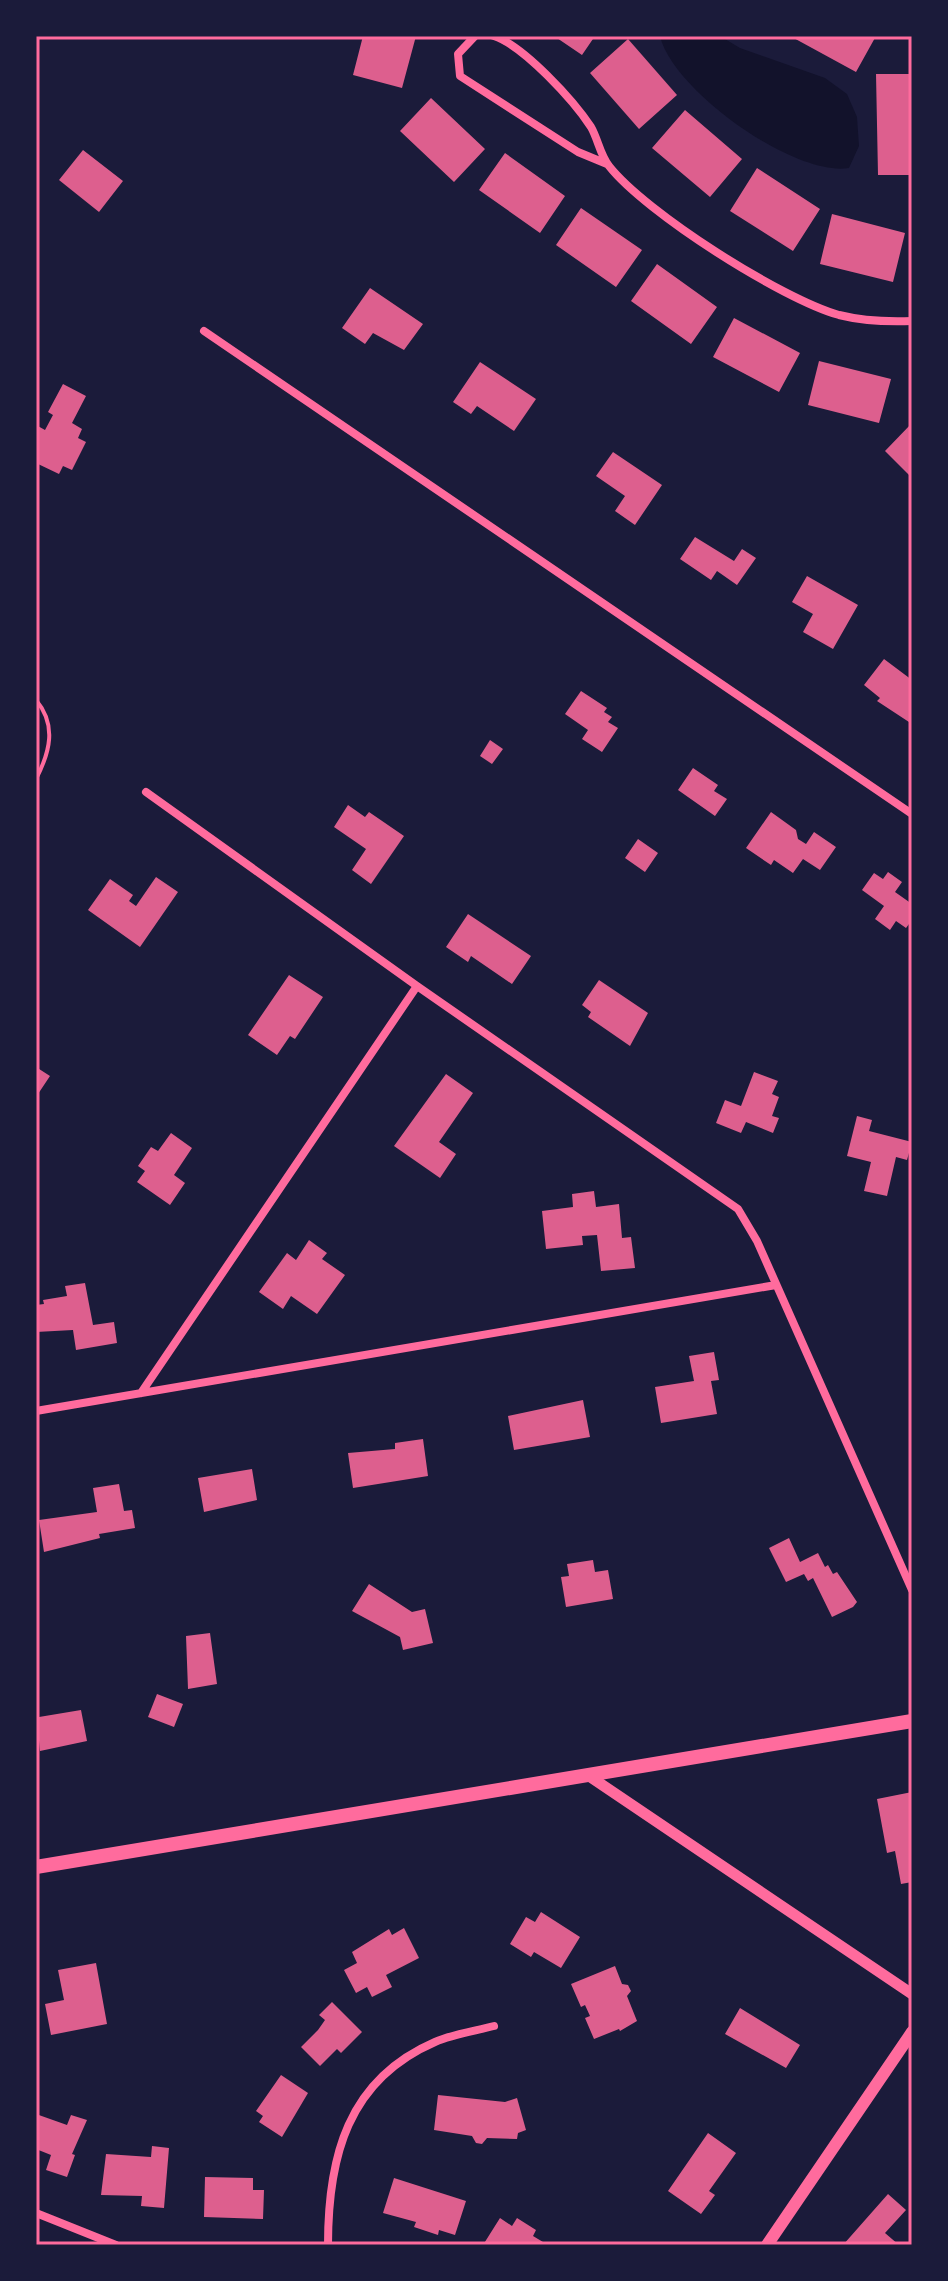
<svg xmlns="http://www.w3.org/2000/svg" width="948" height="2281" font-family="'PT Sans',sans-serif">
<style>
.water{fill:#12122b}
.building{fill:#dd5f8e}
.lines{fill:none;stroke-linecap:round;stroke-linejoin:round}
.path{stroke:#ff6b9d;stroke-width:4}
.minor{stroke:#ff6b9d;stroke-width:8}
.tertiary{stroke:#ff6b9d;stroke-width:11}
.secondary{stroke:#ff6b9d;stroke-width:12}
.trunk{stroke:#ff6b9d;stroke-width:14}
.neatline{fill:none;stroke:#ff6b9d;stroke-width:3}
</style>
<rect width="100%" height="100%" fill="#1b1b3a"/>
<path class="water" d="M660,36H720L740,48L825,78L847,94L857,117L859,146L849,168C793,177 672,89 660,36Z"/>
<path class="building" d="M363,36H416L402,88L353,75Z
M554,36H595L582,55Z
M790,36H876L856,72Z
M628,39L677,95L639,129L590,73Z
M876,74H912V175H878Z
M431,98L485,149L454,182L400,131Z
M685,110L742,159L710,197L652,148Z
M83,150L123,181L99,212L59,180Z
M505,153L565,196L540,233L479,190Z
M757,168L820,209L793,251L730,211Z
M581,208L642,250L616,287L556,245Z
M832,214L905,233L893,282L820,264Z
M657,264L717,307L691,344L631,301Z
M370,288L423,324L404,350L373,333L365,344L342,328Z
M734,318L800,353L779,392L713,357Z
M819,361L891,379L879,423L808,405Z
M480,362L536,399L514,431L477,406L471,414L453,402Z
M63,384L86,396L72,423L82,429L78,438L86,442L72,470L63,466L59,474L36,463V425L45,430L53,415L48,412Z
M912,423V478L885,451Z
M613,452L662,485L635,525L615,511L625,496L596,476Z
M695,537L734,561L742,549L756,558L737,585L717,571L711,580L680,559Z
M807,576L858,605L833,649L803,632L813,614L792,602Z
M884,659L912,680V724L877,701L880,698L864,685Z
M581,691L607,708L604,712L612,717L608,722L618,728L602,752L582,739L588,730L565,714Z
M490,740L503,749L492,764L480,756Z
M693,768L718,785L714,791L727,799L715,816L678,790Z
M348,805L365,817L369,812L404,836L371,884L352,870L366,849L334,827Z
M771,812L796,830L798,839L806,844L814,832L836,847L820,870L803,859L793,873L774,860L771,865L746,848Z
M638,839L658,853L645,872L625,858Z
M888,872L902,882L895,892L912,904V920L906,928L896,921L890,930L875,919L884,906L862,890L874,873L883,879Z
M156,877L178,892L140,947L88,910L110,879L133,895L129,901L136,906Z
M468,914L531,956L512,984L471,956L468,962L446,947Z
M289,975L323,997L295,1039L290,1036L277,1055L248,1035Z
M599,980L648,1013L630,1046L588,1017L591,1012L582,1005Z
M36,1067L50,1076L36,1097Z
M754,1072L778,1081L772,1094L779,1097L772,1116L779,1118L773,1133L746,1122L741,1133L716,1123L725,1100L741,1106Z
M446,1074L473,1093L439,1142L456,1154L440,1178L394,1146Z
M857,1116L872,1120L869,1131L912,1142L907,1160L896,1157L887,1196L864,1191L871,1162L847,1156Z
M171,1133L192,1148L174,1175L185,1183L170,1205L137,1182L145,1171L138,1166L151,1147L158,1151Z
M594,1191L596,1207L619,1204L622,1238L631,1237L635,1268L601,1271L597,1235L582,1236L583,1245L546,1249L542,1211L573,1207L572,1194Z
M309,1240L327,1253L322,1259L345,1275L317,1314L291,1296L283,1309L259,1292L287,1253L296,1260Z
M85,1283L93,1325L114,1322L117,1343L76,1350L73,1330L36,1332V1305L44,1304L43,1300L67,1296L65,1286Z
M714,1352L719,1380L711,1381L717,1414L661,1423L655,1387L694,1381L689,1356Z
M583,1400L590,1437L514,1450L508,1416Z
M423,1439L428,1476L353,1488L348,1453L395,1449V1443Z
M252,1469L257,1500L204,1512L198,1478Z
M119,1484L124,1511L132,1510L135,1528L99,1534L100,1538L44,1552L39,1520L97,1512L93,1488Z
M789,1538L800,1562L818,1553L825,1567L828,1565L833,1574L837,1572L857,1602L853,1607L832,1617L813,1578L808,1581L804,1574L786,1582L769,1548Z
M593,1560L595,1572L608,1570L613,1599L566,1607L561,1577L569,1576L567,1564Z
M369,1584L412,1612L425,1609L433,1643L403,1650L400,1637L352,1611Z
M210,1633L217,1684L188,1689L186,1636Z
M157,1694L183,1704L174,1727L148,1717Z
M36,1709L39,1717L81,1710L87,1741L40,1751Z
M912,1792V1882L901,1884L895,1851L887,1853L877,1799Z
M541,1912L580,1937L561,1968L534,1952L531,1957L510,1944L526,1917L535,1922Z
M404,1928L419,1958L386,1975L392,1987L372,1997L367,1987L356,1993L344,1970L357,1963L352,1952L389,1929L392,1935Z
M96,1963L107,2024L51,2035L45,2004L64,2000L58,1970Z
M615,1966L622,1984L628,1985L631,1991L627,1996L637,2021L620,2031L619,2029L594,2039L585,2018L590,2016L585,2005L581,2007L571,1984Z
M332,2002L362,2032L341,2053L337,2049L320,2066L301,2047L318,2030L325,2020L319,2015Z
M740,2008L800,2045L786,2068L725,2034Z
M281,2075L308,2093L282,2137L259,2122L263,2116L256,2111Z
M438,2095L505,2102L517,2098L526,2130L518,2133L517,2139L487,2138L482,2144L476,2143L472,2136L434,2130Z
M36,2114L67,2125L71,2115L87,2120L72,2154L75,2155L67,2177L46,2170L51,2155L36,2149Z
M708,2133L736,2153L709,2191L715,2195L701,2214L668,2191Z
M152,2146L169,2148L164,2208L141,2206L142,2196L101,2195L106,2154L151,2157Z
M205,2177L253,2178V2190H264L263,2219L204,2217Z
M394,2178L466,2201L455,2235L439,2230L438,2235L414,2227L416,2222L383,2213Z
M888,2194L906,2210L885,2233L899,2245H843Z
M500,2218L512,2226L517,2218L536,2230L533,2236L548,2245H483Z"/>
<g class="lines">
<path class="path" d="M36,700C57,725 50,752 36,779"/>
<path class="minor" d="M475,36L458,54L460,76L578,152L607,164
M494,36C524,46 574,101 591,127C598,139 600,155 609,166C646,213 782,299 839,315C863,321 887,322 912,321
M204,331L912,814
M146,792L417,986L738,1209L757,1241L912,1590
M141,1393L417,986
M36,1411L776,1285
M36,2213L116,2245
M328,2245C328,2158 347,2080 435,2042C453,2034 475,2031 494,2026"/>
<path class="tertiary" d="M589,1776L912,1994"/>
<path class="secondary" d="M767,2245L912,2032"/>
<path class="trunk" d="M36,1867L912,1721"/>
</g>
<rect width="948" height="2281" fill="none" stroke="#1b1b3a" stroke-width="76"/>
<rect x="38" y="38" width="872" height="2205" class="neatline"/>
</svg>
